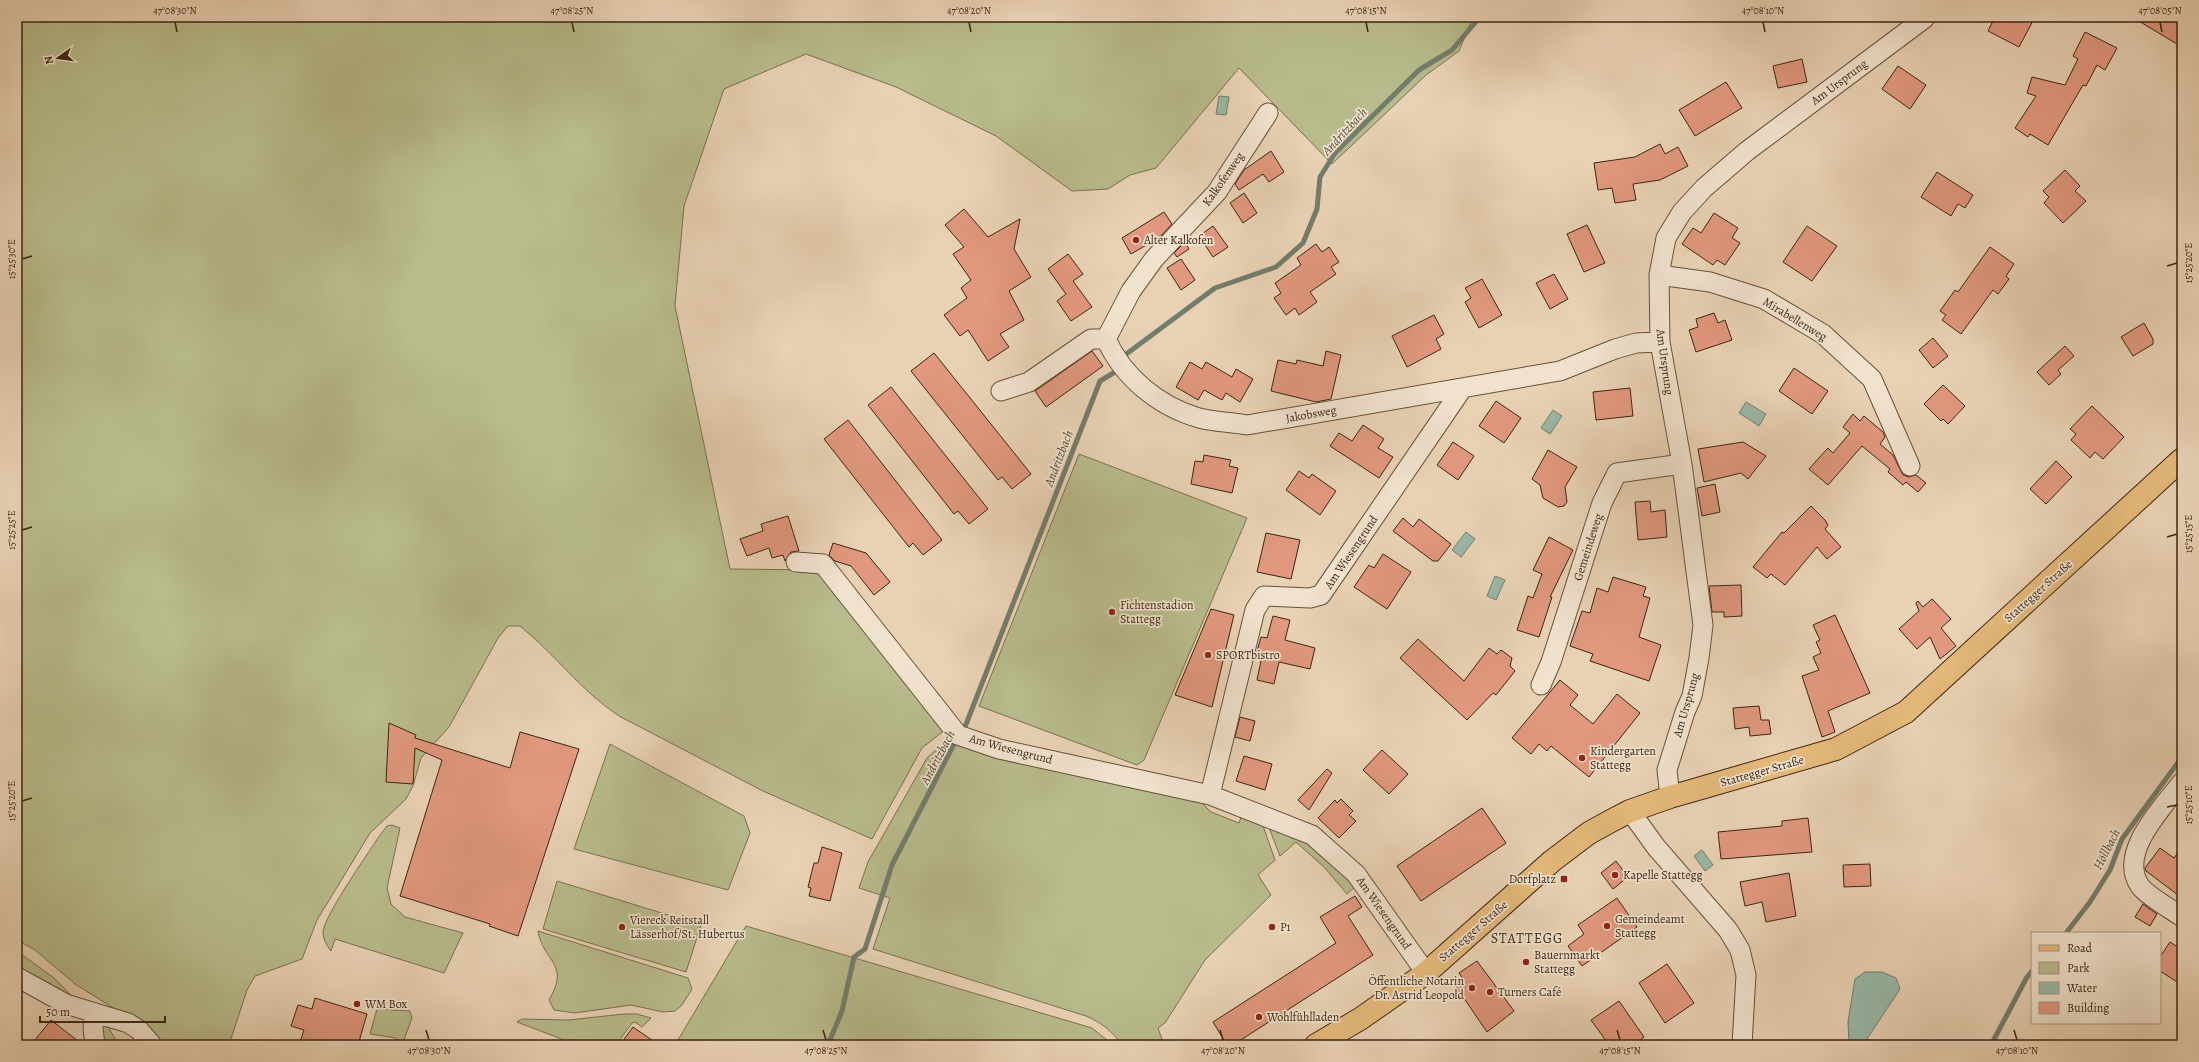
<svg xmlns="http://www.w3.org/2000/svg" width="2199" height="1062" font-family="Alegreya,serif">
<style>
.green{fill:#b8bb8c;stroke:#7a704f}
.water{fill:#99b8a8;stroke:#737d6c}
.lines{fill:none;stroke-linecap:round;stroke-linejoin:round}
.stream{stroke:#737d6c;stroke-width:5}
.building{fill:#e1987e;stroke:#3b2512}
.minor-casing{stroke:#66503a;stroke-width:21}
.major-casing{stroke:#3b2512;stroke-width:24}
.minor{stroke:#f1e2ce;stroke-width:19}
.major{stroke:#e4b97a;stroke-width:22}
.ticks{fill:none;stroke:#3b2512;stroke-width:1.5}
.poi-dot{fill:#8f2418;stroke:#f1e2ce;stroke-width:1.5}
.labels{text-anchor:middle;stroke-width:3.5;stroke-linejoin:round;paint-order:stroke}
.street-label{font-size:12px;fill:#3b2512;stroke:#f1e2ce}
.poi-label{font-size:12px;fill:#3b2512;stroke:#f1e2ce;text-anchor:start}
.water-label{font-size:13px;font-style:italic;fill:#524a38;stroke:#f1e2ce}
.quarter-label{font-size:14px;letter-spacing:1px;fill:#3b2512;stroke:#f1e2ce}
.neatline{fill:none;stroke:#3b2512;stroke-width:1.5}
.ticks-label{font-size:10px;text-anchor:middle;fill:#3b2512}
</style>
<rect width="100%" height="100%" fill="#e9d2b4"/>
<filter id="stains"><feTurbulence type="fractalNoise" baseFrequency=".005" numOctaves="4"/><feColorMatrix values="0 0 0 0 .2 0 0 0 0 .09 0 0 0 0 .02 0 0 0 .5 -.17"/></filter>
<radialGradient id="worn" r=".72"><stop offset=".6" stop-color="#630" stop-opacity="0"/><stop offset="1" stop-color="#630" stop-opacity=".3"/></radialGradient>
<path class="green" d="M17,17H1473L1459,51L1426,75L1332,164L1239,68L1156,168L1130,175L1108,189L1072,191L996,136L896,87L806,54L724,89L684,206L675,306L730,569L817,570L945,730L922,748L872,839L763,791L619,716C581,691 555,654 520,626H508L498,638L449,727L421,758L413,786L406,799L370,833L317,920L302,959L255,976L247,990L229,1045H157L118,1011L75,984L35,950L17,940Z
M1079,454L1247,518L1144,760L1137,765L979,706Z
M961,742L1196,797L1211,812L1239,823L1242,814L1261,820L1275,860L1258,875L1271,895L1205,960L1165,1023L1158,1028L1164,1045H1122C1112,1031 1102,1023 1086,1016L873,949L890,898L859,888L868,862L927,758L938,748Z
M610,744L744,816L750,833L728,890L574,849Z
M1266,820L1300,835L1356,886L1347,894L1324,867L1296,842L1280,856Z
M392,825L400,828L387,888L391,904L405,917L463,933L444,973L335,939L331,951C327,946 323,939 323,932C324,916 369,852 380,835L387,826Z
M557,881L701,925L686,972L543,929Z
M746,926L1092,1028L1107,1040L1110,1045H675Z
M538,931L688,978L692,989L682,1005L675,1011L663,1012L631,1005L575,1013L554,1010L549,1000C571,963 543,962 538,931Z
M17,951L54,978L80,1004L17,972Z
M377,1009L410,1011L412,1018L402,1045H397L396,1038L370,1034Z
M624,1014H637L651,1018L642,1027L635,1022L632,1023L616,1045H607L601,1042L598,1045H577L517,1022L522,1019L568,1020Z
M105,1022L119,1045H105C100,1035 97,1031 105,1022Z"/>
<path class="water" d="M1219,96L1229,97L1226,115L1216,114Z
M1746,402L1766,414L1759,426L1739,413Z
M1553,410L1562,416L1550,434L1541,428Z
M1466,532L1475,539L1461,557L1452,550Z
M1495,576L1505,580L1496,600L1487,596Z
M1702,850L1713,865L1705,871L1694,856Z
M1865,972H1882L1896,978L1900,989L1863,1045H1849L1848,1022L1855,979Z"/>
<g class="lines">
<path class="stream" d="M1123,360L1125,355L1215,288L1276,267L1303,243L1317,209L1320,177L1335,153L1419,70L1452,50L1480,17
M2066,933L2090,902L2110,870L2122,839L2182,757
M828,1045L842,1011L854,957L865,949L892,865L954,744L965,727L1100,381L1115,372L1118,367
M1991,1045L2027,977L2032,971"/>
</g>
<path class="building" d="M1995,17H2035L2019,47L1988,31Z
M2132,17H2182V47Z
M2085,32L2117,48L2105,70L2097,65L2086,86L2083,85L2048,145L2030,134L2028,137L2015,128L2036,96L2027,93L2032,77L2065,85L2078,59L2073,56Z
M1802,59L1807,82L1778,88L1773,66Z
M1898,66L1926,85L1910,109L1882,89Z
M1726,82L1742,108L1695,136L1679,110Z
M1660,144L1665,154L1678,147L1688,166L1660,180L1633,184L1636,200L1615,203L1612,188L1598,190L1594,163L1635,157Z
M1271,151L1284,172L1269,182L1263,174L1239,190L1235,184L1244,170Z
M2065,170L2080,186L2075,191L2086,201L2063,223L2044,203L2049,197L2043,191Z
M1937,172L1973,195L1965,208L1958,204L1951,216L1921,197Z
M1244,193L1257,213L1243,223L1230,203Z
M964,209L988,237L1020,219L1014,249L1031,277L1009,291L1024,320L1000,334L1009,347L988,361L968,330L960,336L944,315L967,298L961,288L971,280L953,254L964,247L945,225Z
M1164,212L1172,224L1160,237L1131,254L1122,238Z
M1714,213L1738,228L1732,238L1740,243L1725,265L1717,260L1713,265L1682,244L1693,228L1701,233Z
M1587,225L1605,263L1584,272L1567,234Z
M1213,226L1228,247L1213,257L1199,236Z
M1807,226L1837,246L1812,281L1783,262Z
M1185,242L1189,249L1177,257L1174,253Z
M1316,244L1322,252L1329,247L1339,262L1331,267L1336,274L1310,292L1317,302L1299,315L1295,308L1286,315L1274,298L1281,293L1275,283L1301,265L1297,258Z
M1990,247L2014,264L2006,276L2009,279L1998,294L1993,290L1961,334L1942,320L1946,315L1940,311L1955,290L1958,292Z
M1068,254L1083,274L1073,281L1092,307L1071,321L1057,301L1066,294L1048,269Z
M1181,259L1195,280L1181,290L1167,268Z
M1554,274L1568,299L1550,309L1536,283Z
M1482,279L1502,315L1479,328L1465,302L1471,298L1465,288Z
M1714,313L1718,323L1725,320L1732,340L1696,352L1689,330L1698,327L1696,319Z
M1434,315L1444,334L1436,339L1441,349L1407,367L1392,336Z
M2144,323L2153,339V344L2133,356L2121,337Z
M1933,338L1948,356L1933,368L1919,350Z
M2065,346L2074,356L2058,370L2061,374L2049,385L2037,372Z
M1092,351L1103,366L1046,407L1035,391Z
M1326,351L1341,355L1331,399L1316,402L1271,391L1278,360L1296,364L1297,360L1323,366Z
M934,353L1031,474L1012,489L1002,477L998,480L911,371Z
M1190,362L1202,369L1206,362L1232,377L1236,369L1253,379L1240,402L1226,393L1222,400L1204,390L1198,400L1176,387Z
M1794,368L1828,391L1812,414L1779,391Z
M1943,385L1965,406L1948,424L1943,419L1941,421L1924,404Z
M891,387L988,509L969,524L958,511L954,514L868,405Z
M1630,388L1633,416L1596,420L1593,392Z
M1496,401L1521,418L1504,443L1479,426Z
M2092,406L2124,437L2103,459L2095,452L2090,458L2071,440L2076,434L2070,429Z
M1853,414L1860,421L1864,416L1883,432L1885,437L1880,444L1893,455L1903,475L1909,477L1916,475L1926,483L1918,492L1906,482L1903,485L1888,472L1890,469L1862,446L1828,485L1809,469L1828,448L1833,453L1850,433L1843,427Z
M848,420L942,540L923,555L913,543L909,547L824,439Z
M1363,425L1384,439L1378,448L1393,457L1379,478L1330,446L1339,433L1352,441Z
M1453,442L1474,456L1458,480L1437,465Z
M1743,442L1766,456L1748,479L1741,473L1704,482L1698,449Z
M1548,450L1577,467L1565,487L1567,502L1564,506L1558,507L1543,498L1540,485L1532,479Z
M1204,455L1231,460L1229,466L1238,468L1232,493L1191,484L1195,461L1203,462Z
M2056,461L2072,477L2046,504L2030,489Z
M1299,471L1309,478L1312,474L1336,491L1320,515L1286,490Z
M1715,484L1720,512L1702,516L1697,488Z
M1650,501L1651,512L1665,510L1667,537L1638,540L1635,502Z
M1811,506L1825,520L1828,525L1825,529L1841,547L1827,559L1817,547L1785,585L1771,574L1767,578L1753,567L1782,532L1784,533Z
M788,516L799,551L791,552L785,561L783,555L772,558L769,548L747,556L740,539L763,531L761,524Z
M1403,518L1413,527L1419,519L1451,544L1438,561H1433L1393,531Z
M1266,533L1300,540L1291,579L1257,572Z
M1549,537L1573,550L1550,597H1552L1539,637L1517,630L1528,596L1533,598L1542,574L1533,570Z
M833,543L866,553L890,582L874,595L851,566L835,561L829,555Z
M1383,554L1411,572L1387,609L1354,587L1369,565L1374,568Z
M1613,577L1646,587L1643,596L1650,598L1639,637L1661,645L1649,681L1590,661L1593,654L1570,646L1582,611L1590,613L1597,588L1608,592Z
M1741,585L1742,616L1724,617V612H1712L1709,586Z
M1932,599L1951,619L1941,628L1956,646L1940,659L1930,637L1917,649L1899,629L1919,611L1916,603L1918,601L1923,607Z
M1211,609L1234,615L1212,707L1175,695Z
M1835,615L1870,693L1828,711L1835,732L1822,737L1802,676L1819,670L1813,657L1821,653L1816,642L1820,640L1813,625Z
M1273,616L1290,620L1285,640L1315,648L1310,669L1279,662L1274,684L1257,680L1262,656L1256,655L1261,637L1267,638Z
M1418,639L1464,681L1489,648L1497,654L1501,650L1512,658L1510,666L1515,671L1496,695L1493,693L1467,720L1400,658Z
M1560,680L1578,695L1570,705L1593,724L1617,694L1640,713L1589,777L1551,746L1547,751L1539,744L1531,754L1512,738Z
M1759,706L1761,720H1769L1771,734L1750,736L1749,727L1735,729L1733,708Z
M1240,717L1255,721L1250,741L1235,737Z
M389,723L416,735L415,738L510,768L520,732L579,749L518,936L489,926L490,924L400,896L442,760L415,748L413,784L386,782Z
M1382,750L1408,774L1389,794L1363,770Z
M1244,756L1272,764L1265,790L1236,781Z
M1327,769L1332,773L1309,810L1298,800Z
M1341,799L1353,811L1349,815L1356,821L1339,838L1318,818L1335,800L1337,803Z
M1482,808L1506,843L1421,901L1397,866Z
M1808,818L1812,852L1721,859L1718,832L1782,826V821Z
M822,847L842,853L830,901L809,896L811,888L808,887L814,863H818Z
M2182,847V898L2146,871L2145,868L2160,848L2174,858Z
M1616,861L1628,877L1613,889L1601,873Z
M1870,864L1871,886L1844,887L1843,865Z
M1789,873L1796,916L1766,922L1762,902L1745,906L1740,882Z
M1355,896L1362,907L1348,916L1373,955L1233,1045H1227L1213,1022L1336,943L1320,917Z
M1617,898L1637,927L1582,966L1568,946L1584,934L1578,925Z
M2143,904L2157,914L2150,926L2135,917Z
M2170,942L2182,950V985L2160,971V957Z
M1477,961L1514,1011L1487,1032L1455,985L1463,979L1459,973Z
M1667,964L1694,1003L1665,1023L1639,983Z
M315,998L367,1014L358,1045H299L304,1030L291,1026L298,1005L312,1009Z
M1619,1001L1644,1037L1633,1045H1609L1591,1020Z
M51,1020L83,1045H31Z
M633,1027L659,1045H620Z"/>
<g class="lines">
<g class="minor-casing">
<path id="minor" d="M1659,275L1710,282L1764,299L1823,334L1872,379L1910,466
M1106,339C1123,377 1158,406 1199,418C1214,422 1232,422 1247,425L1560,371L1615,349L1636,343L1660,342
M1106,339L1131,291L1154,259L1217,192L1268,113
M1001,391L1029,382L1091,339H1106
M796,562L823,564L958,735L999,749L1210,795L1312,835L1356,874L1426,973
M1541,685L1551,662L1602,503L1617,473L1682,464
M2182,782C2163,807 2117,853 2140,886C2147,896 2171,909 2182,917
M1210,795L1255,610L1264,596L1310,598L1321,595L1462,389
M1670,797L1667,770L1685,712L1692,696L1699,658L1703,625L1682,464L1660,342L1659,275L1666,238L1682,212L1704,188L1747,151L1925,18
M1630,811L1656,847L1728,930L1740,950L1746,975L1742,1045
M17,977L66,1004L128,1023L139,1030L152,1045
M94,1013L93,1028L95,1045"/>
</g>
<g class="major-casing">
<path id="major" d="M1316,1045L1360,1019L1426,973L1552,861L1589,833L1609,822L1630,811L1670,797L1836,749L1906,712L2182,459"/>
</g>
<use href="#minor" class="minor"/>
<use href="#major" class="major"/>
</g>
<path class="ticks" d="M175,22L177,32M572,22L574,32M969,22L971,32M1366,22L1368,32M1763,22L1765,32M2160,22L2162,32M22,259L32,256M2167,266L2177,263M22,530L32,527M2167,537L2177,534M22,801L32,798M2167,807L2177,805M426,1030L429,1040M823,1030L826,1040M1220,1030L1223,1040M1617,1030L1620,1040M2014,1030L2017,1040"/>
<g class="poi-dot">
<circle cx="1136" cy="240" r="4"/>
<circle cx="1112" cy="612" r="4"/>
<circle cx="1208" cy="655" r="4"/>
<circle cx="1582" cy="758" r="4"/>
<circle cx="1615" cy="875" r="4"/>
<rect x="1560" y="875" width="8" height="8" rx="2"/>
<circle cx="1607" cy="926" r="4"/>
<circle cx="622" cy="927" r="4"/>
<circle cx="1272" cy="927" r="4"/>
<circle cx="1526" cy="962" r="4"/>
<circle cx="1472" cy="988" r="4"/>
<circle cx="1490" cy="992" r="4"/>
<circle cx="357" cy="1004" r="4"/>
<circle cx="1259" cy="1017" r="4"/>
</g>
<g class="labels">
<g class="street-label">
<text transform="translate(1839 82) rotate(-37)" y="4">Am Ursprung</text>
<text transform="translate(1223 179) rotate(-55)" y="4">Kalkofenweg</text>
<text transform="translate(1795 319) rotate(31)" y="4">Mirabellenweg</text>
<text transform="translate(1665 362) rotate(82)" y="4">Am Ursprung</text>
<text transform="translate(1311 414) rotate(-10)" y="4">Jakobsweg</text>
<text transform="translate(1588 547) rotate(-72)" y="4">Gemeindeweg</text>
<text transform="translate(1351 552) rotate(-56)" y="4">Am Wiesengrund</text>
<text transform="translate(2038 591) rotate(-42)" y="4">Stattegger Straße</text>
<text transform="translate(1686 705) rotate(-74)" y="4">Am Ursprung</text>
<text transform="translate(1011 749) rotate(15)" y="4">Am Wiesengrund</text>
<text transform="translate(1762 771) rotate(-16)" y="4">Stattegger Straße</text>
<text transform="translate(1384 913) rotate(55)" y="4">Am Wiesengrund</text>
<text transform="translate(1473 931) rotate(-41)" y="4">Stattegger Straße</text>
</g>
<g class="poi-label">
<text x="1144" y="244">Alter Kalkofen</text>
<text x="1120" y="609">Fichtenstadion<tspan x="1120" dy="14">Stattegg</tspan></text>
<text x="1216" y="659">SPORTbistro</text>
<text x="1590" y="755">Kindergarten<tspan x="1590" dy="14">Stattegg</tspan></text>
<text x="1623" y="879">Kapelle Stattegg</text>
<text x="1556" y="883" text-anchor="end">Dorfplatz</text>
<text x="1615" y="923">Gemeindeamt<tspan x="1615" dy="14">Stattegg</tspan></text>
<text x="630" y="924">Viereck Reitstall<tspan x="630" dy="14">Lässerhof/St. Hubertus</tspan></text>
<text x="1280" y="931">P1</text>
<text x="1534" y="959">Bauernmarkt<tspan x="1534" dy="14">Stattegg</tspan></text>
<text x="1464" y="985" text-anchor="end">Öffentliche Notarin<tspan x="1464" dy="14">Dr. Astrid Leopold</tspan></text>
<text x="1498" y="996">Turners Café</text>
<text x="365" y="1008">WM Box</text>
<text x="1267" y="1021">Wohlfühlladen</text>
</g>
<g class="water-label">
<text transform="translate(1344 131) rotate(-47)" y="5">Andritzbach</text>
<text transform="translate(1058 458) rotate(-69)" y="5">Andritzbach</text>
<text transform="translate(937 757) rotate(-62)" y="5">Andritzbach</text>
<text transform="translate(2106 849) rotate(-63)" y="5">Höllbach</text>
</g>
<g class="quarter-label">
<text x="1527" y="943">STATTEGG</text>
</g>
</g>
<rect width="2199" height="1062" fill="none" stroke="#e9d2b4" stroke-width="44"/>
<rect x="2031" y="932" width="130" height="92" fill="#f1e2ce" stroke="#a89683"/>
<rect x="2039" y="945" width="20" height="6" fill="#e4b97a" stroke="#a89683"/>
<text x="2067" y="952" font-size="12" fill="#3b2512">Road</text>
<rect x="2039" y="962" width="20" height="12" fill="#b8bb8c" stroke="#a89683"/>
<text x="2067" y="972" font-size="12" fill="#3b2512">Park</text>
<rect x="2039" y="982" width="20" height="12" fill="#99b8a8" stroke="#a89683"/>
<text x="2067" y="992" font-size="12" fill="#3b2512">Water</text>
<rect x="2039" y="1002" width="20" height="12" fill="#e1987e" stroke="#a89683"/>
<text x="2067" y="1012" font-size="12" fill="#3b2512">Building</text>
<g transform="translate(58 58) rotate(256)" stroke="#f1e2ce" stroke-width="3" paint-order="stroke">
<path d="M0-3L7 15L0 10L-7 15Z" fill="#3b2512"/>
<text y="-6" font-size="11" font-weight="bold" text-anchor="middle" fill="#3b2512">N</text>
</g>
<path d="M40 1016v6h125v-6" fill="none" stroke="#3b2512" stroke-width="2"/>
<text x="46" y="1016" font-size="12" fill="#3b2512" stroke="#f1e2ce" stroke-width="3" paint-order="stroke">50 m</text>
<rect x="22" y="22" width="2155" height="1018" class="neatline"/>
<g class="ticks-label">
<text x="175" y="14">47°08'30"N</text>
<text x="572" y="14">47°08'25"N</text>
<text x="969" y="14">47°08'20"N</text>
<text x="1366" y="14">47°08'15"N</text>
<text x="1763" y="14">47°08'10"N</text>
<text x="2160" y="14">47°08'05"N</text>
<text transform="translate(11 259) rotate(-90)" y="4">15°25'30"E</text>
<text transform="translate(2188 263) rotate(-90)" y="4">15°25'20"E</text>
<text transform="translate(11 530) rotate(-90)" y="4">15°25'25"E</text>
<text transform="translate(2188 534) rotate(-90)" y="4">15°25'15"E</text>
<text transform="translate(11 801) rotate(-90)" y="4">15°25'20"E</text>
<text transform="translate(2188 805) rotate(-90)" y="4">15°25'10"E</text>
<text x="429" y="1054">47°08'30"N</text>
<text x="826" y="1054">47°08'25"N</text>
<text x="1223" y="1054">47°08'20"N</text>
<text x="1620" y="1054">47°08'15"N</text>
<text x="2017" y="1054">47°08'10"N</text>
</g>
<rect width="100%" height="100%" filter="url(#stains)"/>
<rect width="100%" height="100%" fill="url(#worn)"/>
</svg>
